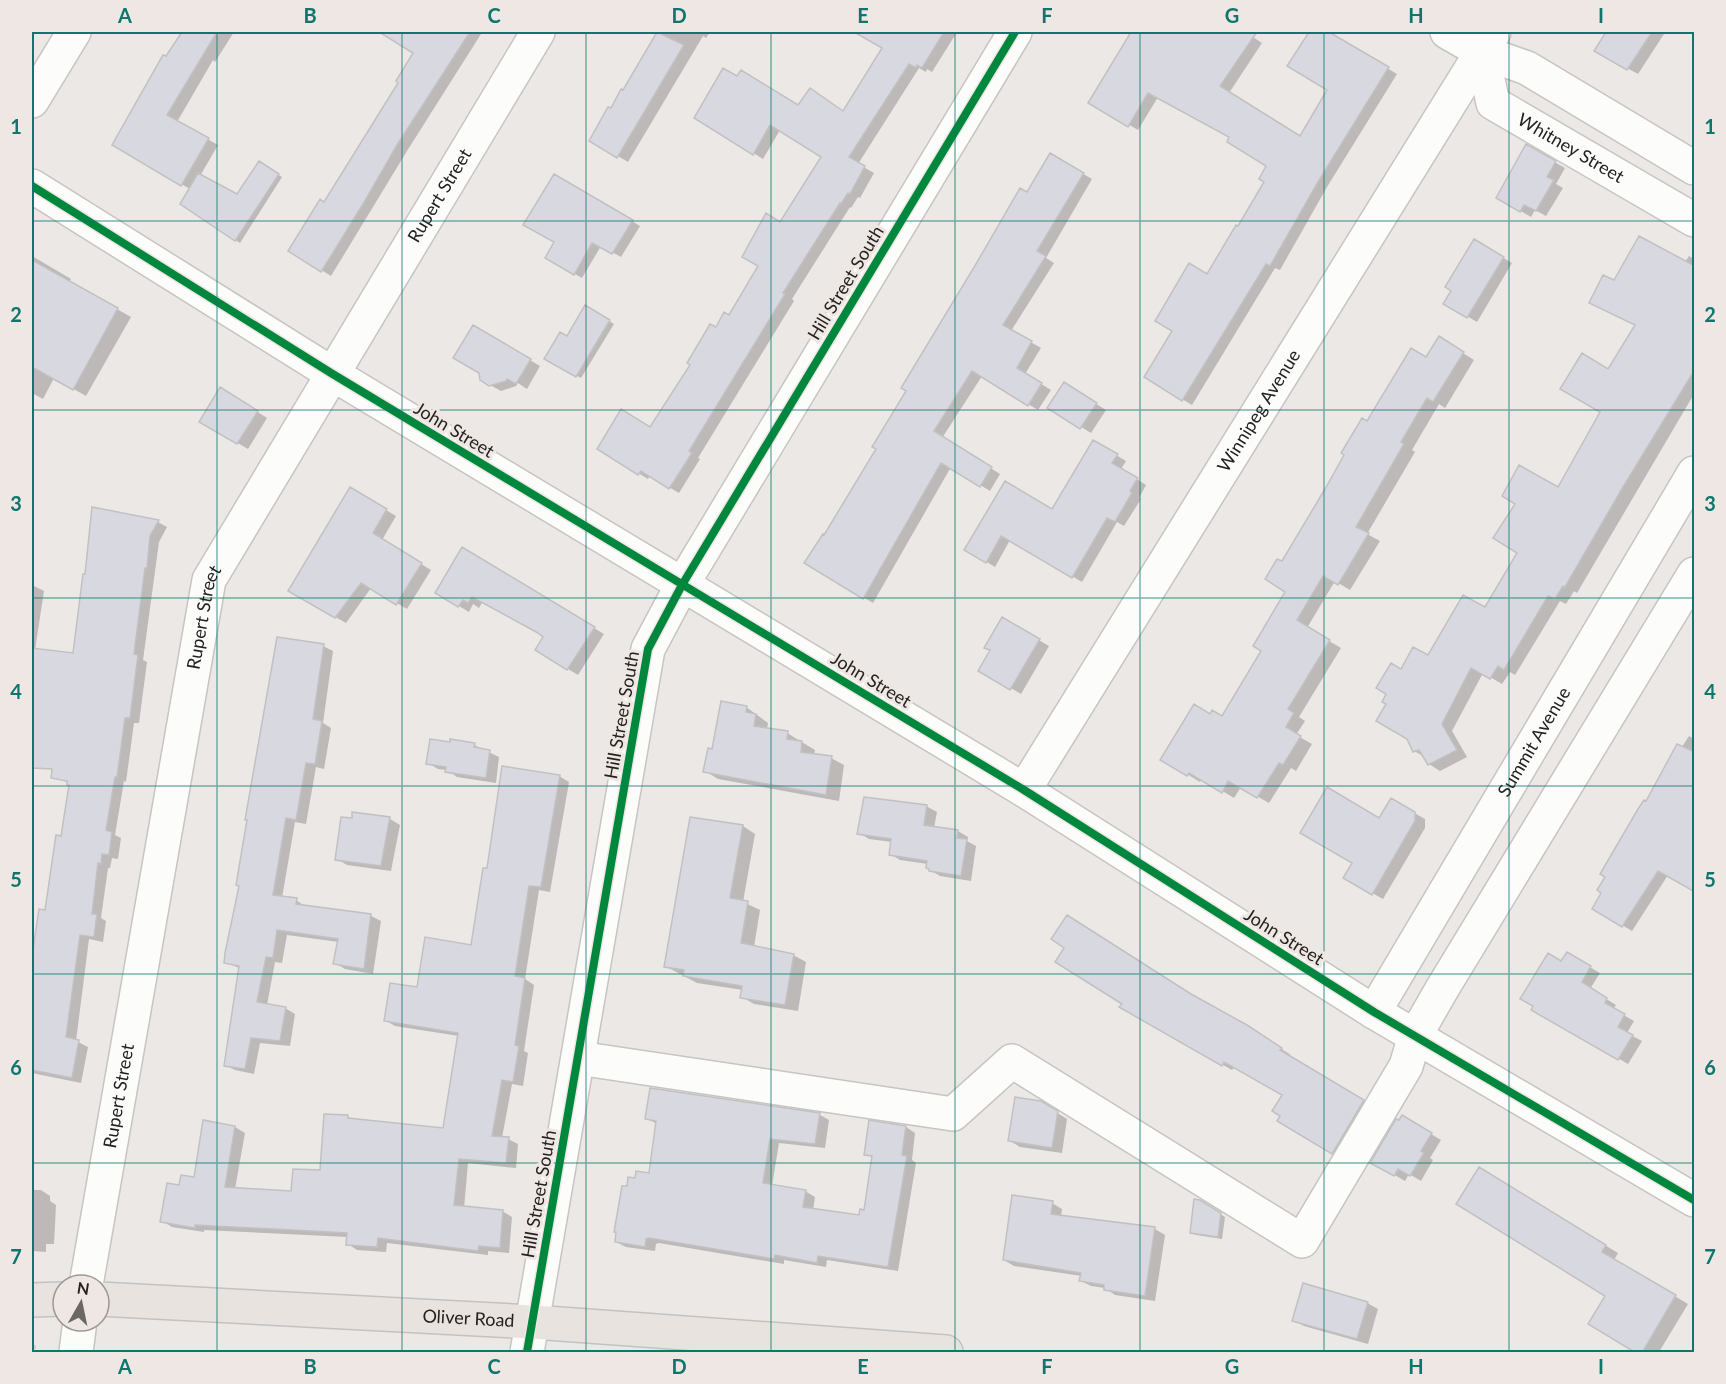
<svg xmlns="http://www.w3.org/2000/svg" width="1726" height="1384" font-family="Lato,sans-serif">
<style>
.shadow{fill:#0003}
.building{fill:#d8d8e1;stroke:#c2c0c1;stroke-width:1.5}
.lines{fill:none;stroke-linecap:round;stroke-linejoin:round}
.minor-casing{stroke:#c7c5c3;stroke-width:36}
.major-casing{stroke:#c4c2c1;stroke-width:36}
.path{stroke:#d2d1d1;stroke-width:4;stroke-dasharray:4.5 3;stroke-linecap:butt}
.minor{stroke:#fcfcfb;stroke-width:33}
.major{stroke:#e8e3de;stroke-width:33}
.cycleway-casing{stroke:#eee7e3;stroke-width:11}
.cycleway{stroke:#00873e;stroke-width:8}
.grid{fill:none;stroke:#0f766e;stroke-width:1.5;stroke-opacity:0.55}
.labels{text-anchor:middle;stroke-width:6;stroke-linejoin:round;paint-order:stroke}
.street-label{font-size:18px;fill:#242220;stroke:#eee7e3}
.neatline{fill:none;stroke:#0f766e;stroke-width:2}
.grid-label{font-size:20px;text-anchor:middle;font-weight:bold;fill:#0f766e}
</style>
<rect width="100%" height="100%" fill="#ebe8e6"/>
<path class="shadow" d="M181,32H234L215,62L213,60L177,122L218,145L200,176L238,196L259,163L282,177L240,243L182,204L190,189L114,145Z
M382,32H481V34L407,151L331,276L290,251L324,203L400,82L415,53Z
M659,32H710L706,38L703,36L628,162L591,140L624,92Z
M891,32H957L932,72L927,69L926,72L919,68L858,164L874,173L860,198L858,197L851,208L850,207L792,299L794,301L698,458L700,459L679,493L650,476L648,479L599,449L651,429L716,329L730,317L781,224L823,156L780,130L763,159L696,117L798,107L843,112L884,48L882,46Z
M1132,32H1250L1255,35L1253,37L1262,43L1229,93L1301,138L1329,90L1290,65L1310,32H1327L1397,74L1327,187L1280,270L1275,268L1192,405L1146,377L1266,181L1268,165L1231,137L1158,97L1138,130L1090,102Z
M1608,32H1660L1664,34L1638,74L1596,51Z
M1526,146L1565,168L1556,184L1563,188L1546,216L1535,210L1531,217L1498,198Z
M1051,155L1092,179L1046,258L1054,263L1011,331L1041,348L1025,374L1051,390L1038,410L982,376L942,438L1000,474L990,491L951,467L873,603L806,562L825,537Z
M555,176L640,226L621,257L601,246L582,278L547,258L556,242Z
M1474,241L1512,263L1477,322L1445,303Z
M32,256L71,279L69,282L131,317L86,396L54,378L43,399L32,393Z
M1689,256L1694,259V394L1577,593L1574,591L1566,604L1560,601L1515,675L1510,672L1502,684L1483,673L1452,731L1467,757L1440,771L1429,764L1425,757L1414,751L1388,704L1401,671L1428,657L1485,609L1558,489L1602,412L1609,371L1636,325L1615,282L1685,262Z
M586,307L614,324L581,378L546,358L568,338Z
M474,327L540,366L527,389L518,383L516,386L501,391L490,385Z
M1439,338L1474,360L1445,408L1439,404L1412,450L1415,452L1367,534L1380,541L1350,590L1335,581L1307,628L1341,648L1299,717L1305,721L1296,735L1312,744L1296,771L1291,768L1269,803L1241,787L1234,798L1201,778L1200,782L1162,759L1210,715L1222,718L1263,650L1288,591L1282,563L1368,423L1427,359Z
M1064,384L1106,410L1091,433L1049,407Z
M231,395L267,418L248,449L201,422Z
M1094,442L1126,461L1121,469L1146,485L1139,498L1141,499L1124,526L1117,522L1082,582L1010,540L995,567L966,549L1053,511Z
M351,489L396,516L382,540L431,570L407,609L371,588L346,623L290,591Z
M93,508L158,522L167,527L159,542L143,660L147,662L139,723H134L126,782L124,781L115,835L121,838L118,859L112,858L110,868H108L101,918L106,921L103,942L89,939L76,1041L88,1047L81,1083L32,1073V1017L34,1003L32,1002V966L40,911L47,912L62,838L71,785L61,779L74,685L32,679V585L44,591L35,650L74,655L87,576Z
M463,549L604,634L578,675L537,650L545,637L483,601L479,608L473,604L469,612L459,606Z
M1003,619L1049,646L1021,694L980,670L991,650Z
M323,646L333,651L323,723L331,728L324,769L316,767L306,824L295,822L282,898L296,900L306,907L371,916L381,921L373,974L345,969L335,963L339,942L287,935L282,963L275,962L267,1005L285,1008L295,1014L290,1046L260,1043L254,1074L235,1070L225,1065L241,969L226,962Z
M746,707L768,723L767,729L787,733L815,750L814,755L831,758L844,765L839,801L718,779L705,771L714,750Z
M1689,736L1694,739V854L1668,875L1632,931L1594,908L1646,803Z
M474,745L499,757L496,783L457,777L447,770L438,769L428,763Z
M559,776L569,782L550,892L539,890L525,979L534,985L524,1051L528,1053L523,1086L512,1084L502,1138L508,1139L518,1144L516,1168L468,1163L464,1208L502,1211L512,1217L509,1253L488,1251V1255L387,1243L386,1252L357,1250L348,1244V1237L204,1230V1232L172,1227L162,1221L195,1179L205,1122L235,1127L245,1133L235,1189L293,1192L322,1172L347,1117L353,1120L444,1130L459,1036L395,1026L385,1020L418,989L472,946L488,870Z
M1391,800L1425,819V828L1383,899L1345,878Z
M926,806L937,812L934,828L958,831L968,837L967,841L976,846L971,881L940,876L930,870L928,864L900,860L890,854L892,842L869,839L859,833Z
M354,814L390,819L400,825L391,871L347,865L337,859L353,820Z
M692,818L743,826L755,834L743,902L760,910L754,947L793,955L806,962L798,1011L754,1004L742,997L743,990L697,983L665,966Z
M1567,954L1600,973L1590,989L1616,1005L1613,1009L1634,1021L1627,1033L1642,1041L1628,1064L1534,1009Z
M1198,1000L1257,1033L1291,1055L1289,1057L1373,1107L1343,1158L1279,1121L1282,1116L1284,1094L1235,1066L1232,1070L1121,1007Z
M1041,1103L1067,1119L1062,1153L1020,1147L1010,1141Z
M820,1115L829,1120L825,1148L779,1143L772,1186L805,1191L815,1197L813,1210L860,1217L865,1212L873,1158L866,1154L870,1122L906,1127L915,1133L912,1160L916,1163L898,1271L827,1260L826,1267L784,1260V1264L659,1243L656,1244L655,1251L626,1247L616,1242L628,1188L636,1180L651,1175L657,1124L646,1118Z
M1403,1117L1441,1140L1430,1158L1433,1160L1421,1181L1409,1174L1405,1181L1372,1162Z
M1479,1169L1618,1253L1614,1260L1688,1304L1659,1352H1639L1607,1295Z
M32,1190H41L50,1196V1201L56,1205L54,1244H46V1252L32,1251Z
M1199,1201L1225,1217L1222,1239L1196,1235L1191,1232Z
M1052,1203L1062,1209L1061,1216L1155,1229L1165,1235L1155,1301L1115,1295L1105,1288L1091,1286L1081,1281L1082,1276L1014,1266L1004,1260Z
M1367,1303L1378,1309L1368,1344L1304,1326L1294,1320Z"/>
<path class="building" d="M182,32H217L167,115L209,138L181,186L112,145L163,55L166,56Z
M379,32H470L397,145L363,204L321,272L288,251L320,199L324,202L398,83L396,81L413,53Z
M657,32L684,45L617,158L589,141L608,107L611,108L621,89L623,90Z
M854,32H944L922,68L917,65L916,68L909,64L849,157L865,166L850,194L848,193L841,204L840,203L783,293L785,294L689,451L692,453L669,489L641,471L638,475L597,449L621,409L650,427L690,365L687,363L710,324L716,327L724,312L729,315L758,266L742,257L766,213L780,222L821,157L770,125L753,155L694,118L723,68L737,76L741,70L798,105L810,88L843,111L882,48Z
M1131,32H1257L1220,86L1300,136L1327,90L1287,66L1309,32H1329L1389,67L1318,182L1270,266L1266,264L1182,401L1144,377L1172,331L1155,321L1189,263L1207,274L1236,225L1238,226L1264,182L1259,179L1266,166L1227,142L1229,137L1148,93L1128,127L1088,103Z
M1606,32H1652L1627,70L1594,51Z
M1526,144L1556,161L1547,177L1554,180L1536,211L1524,205L1520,212L1496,198Z
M1050,153L1084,173L1037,251L1046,256L1003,325L1032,341L1017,368L1042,383L1028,406L972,371L934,431L992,467L980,487L941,463L863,599L804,563L823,534L824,535L876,449L872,447L906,391L901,388L976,264L1020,188L1027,192Z
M259,161L279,174L235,241L180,204L198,173L237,194Z
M554,174L633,220L612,254L592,243L574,275L545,258L554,242L523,225Z
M1639,236L1695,266L1694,371L1623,487L1565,587L1563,586L1555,599L1548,596L1504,670L1498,666L1490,679L1471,668L1442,724L1457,750L1428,765L1419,750L1413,752L1407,739L1376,721L1386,704L1382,702L1386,694L1376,688L1391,663L1401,669L1413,647L1428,655L1463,595L1485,607L1517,553L1493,538L1515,504L1502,496L1519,465L1558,487L1600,412L1560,389L1582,353L1608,369L1635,325L1589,303L1603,275L1614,280Z
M1474,239L1504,257L1467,318L1443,304L1451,291L1445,287Z
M32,260L118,308L73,390L32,367Z
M585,305L610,320L576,377L544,359L560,332L567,336Z
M473,325L531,359L516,384L507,379L506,381L489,386L480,380L479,373L453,358Z
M1439,336L1464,352L1433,402L1427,398L1401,442L1404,444L1356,527L1369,533L1338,585L1323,576L1297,620L1330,640L1288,709L1294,713L1286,727L1301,736L1283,765L1279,763L1257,798L1228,781L1222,793L1189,773L1187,776L1160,760L1194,704L1210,714L1212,710L1222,716L1261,651L1253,646L1285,592L1265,579L1277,559L1282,561L1325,489L1344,455L1341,453L1362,418L1367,421L1411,348L1426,357Z
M1064,382L1097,403L1080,429L1047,408Z
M220,387L258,411L237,444L199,422Z
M1093,440L1118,454L1112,463L1138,478L1130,491L1132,493L1115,522L1107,518L1072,578L1001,536L986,563L964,550L1005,481L1052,509Z
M350,487L387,509L373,533L422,563L396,605L361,583L335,618L288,591Z
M92,507L159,520L150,536L147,568H145L134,654L138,655L130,718H125L117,777H115L106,830L112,832L109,855L102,854L101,864L98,863L92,914H97L94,937L80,935L66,1037L79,1040L72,1078L32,1070V956L39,909L45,910L56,835L61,836L69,785H67V781L51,778L52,769L32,768V648L73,653L83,574H85Z
M462,547L595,627L567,670L535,650L543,637L538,633L472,597L468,603L463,600L458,607L435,593Z
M1002,617L1040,639L1010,690L978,671L990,650L984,648Z
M277,637L324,644L313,719L322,721L315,764L306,763L296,820L286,818L273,895L297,898L296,904L371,914L364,969L333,964L338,939L277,930L273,958L266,957L257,1002L286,1007L280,1041L251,1038L245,1069L224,1066L239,966L224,963L225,953L239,886L236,885L247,820H245Z
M721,701L747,706L746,712L756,714L754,726L788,731L787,739L802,741L801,752L832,756L826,795L703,772L708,748L712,749Z
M430,739L450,742V739L475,743L474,747L490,750L486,778L445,772L446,767L426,764Z
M1677,744L1695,752V892L1658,871L1622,927L1592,909L1601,893L1597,890L1605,877L1600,874L1638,809L1644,800L1646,801Z
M502,766L560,775L541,887L529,886L515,976L525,978L515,1045L519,1046L513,1082L502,1080L492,1136L509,1137L506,1163L459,1159L454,1205L503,1210L500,1248L479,1246L478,1251L378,1238L377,1247L346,1245L347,1233L195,1225V1228L160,1222L167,1183L179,1185L181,1175L194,1177L203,1120L235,1126L225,1187L291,1191L293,1169L320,1170L324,1114L348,1115V1118L443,1128L458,1033L384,1021L390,983L417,987L425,937L471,945L483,868H487Z
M1327,787L1379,818L1391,798L1415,812V821L1372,895L1343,878L1352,863L1300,833Z
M864,797L927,805L924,825L958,830L957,838L967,839L961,876L929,871V869L926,868L927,861L889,855L891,839L857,834Z
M352,812L390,817L381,866L335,860L341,817L352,818Z
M690,817L743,825L730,898L748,901L741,943L794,954L785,1005L740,998L742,986L683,976L684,970L664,967Z
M1067,915L1191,994L1247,1025L1282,1048L1280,1050L1364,1100L1332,1154L1277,1121L1280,1116L1272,1111L1282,1095L1224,1062L1222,1066L1119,1007L1122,1004L1055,962L1064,948L1051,939Z
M1567,952L1591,966L1582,982L1607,998L1605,1003L1625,1014L1618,1027L1633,1035L1618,1060L1531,1010L1533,1006L1520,999L1548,953L1561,961Z
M650,1088L820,1113L815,1144L770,1139L763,1183L806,1190L803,1207L859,1215L860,1209L864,1210L872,1156L864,1155L869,1120L906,1126L902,1155L907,1156L888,1267L818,1256L817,1263L775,1255L774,1259L649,1238L646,1239L645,1247L615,1242L616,1232H614L622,1186H627L628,1177L635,1178L636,1171L649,1173L656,1121L645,1119Z
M1015,1097L1041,1101L1058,1111L1052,1148L1008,1141Z
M1402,1115L1432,1133L1421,1151L1424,1153L1410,1176L1398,1169L1394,1176L1370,1163L1396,1119L1399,1120Z
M1479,1167L1606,1245L1602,1252L1676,1295L1642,1353H1636L1588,1324L1605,1296L1456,1204Z
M1012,1195L1053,1201L1051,1214L1155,1227L1145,1296L1104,1290V1285L1079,1281L1081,1273L1003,1260Z
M1194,1199L1200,1200L1221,1213L1218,1237L1190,1233Z
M1303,1283L1368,1302L1357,1339L1292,1321Z"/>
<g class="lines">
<g class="minor-casing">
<g id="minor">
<path d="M1447,32L1482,52L1527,68L1694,168"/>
<path id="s1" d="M1482,52L1493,103L1694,220"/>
<path d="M32,101L74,32"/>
<path d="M32,186L331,373L1024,790L1374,1012L1694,1200"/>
<path id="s2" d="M1024,790L1494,32"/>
<path id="s3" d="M1374,1012L1694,473"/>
<path d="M578,1058L953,1114L1012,1061L1302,1241L1406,1066L1415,1036L1442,989L1694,574"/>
<path id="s4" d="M86,1285L209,580L538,32"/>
<path d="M76,1352L80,1321"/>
<path d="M527,1352L648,649L682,585L1015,32"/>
</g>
</g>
<g class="major-casing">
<g id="major">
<path id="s5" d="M99,1299L533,1322L946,1352"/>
<path d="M32,1300L63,1299"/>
</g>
</g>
<path class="path" d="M32,1347H36"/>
<use href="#minor" class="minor"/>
<use href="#major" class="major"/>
<g class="cycleway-casing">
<path id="cycleway" d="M32,186L331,373L1024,790L1374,1012L1694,1200
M527,1352L648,649L682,585L1015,32"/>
</g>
<use href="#cycleway" class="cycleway"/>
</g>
<path class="grid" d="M217,32V1352M402,32V1352M586,32V1352M771,32V1352M955,32V1352M1140,32V1352M1324,32V1352M1509,32V1352M32,221H1694M32,410H1694M32,598H1694M32,786H1694M32,974H1694M32,1163H1694"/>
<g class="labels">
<g class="street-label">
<text dy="6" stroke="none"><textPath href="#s1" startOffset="142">Whitney Street</textPath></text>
<text dy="6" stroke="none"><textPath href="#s4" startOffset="1164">Rupert Street</textPath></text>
<text transform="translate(846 283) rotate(-59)" y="6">Hill Street South</text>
<text dy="6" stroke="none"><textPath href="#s2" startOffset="446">Winnipeg Avenue</textPath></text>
<text transform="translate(454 430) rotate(31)" y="6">John Street</text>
<text dy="6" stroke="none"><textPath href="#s4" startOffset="678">Rupert Street</textPath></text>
<text transform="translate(871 680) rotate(31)" y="6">John Street</text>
<text transform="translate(622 715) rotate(-80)" y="6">Hill Street South</text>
<text dy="6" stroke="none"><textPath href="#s3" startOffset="314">Summit Avenue</textPath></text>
<text transform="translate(1284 937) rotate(32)" y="6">John Street</text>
<text dy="6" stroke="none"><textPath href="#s4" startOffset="192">Rupert Street</textPath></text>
<text transform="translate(539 1194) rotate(-80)" y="6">Hill Street South</text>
<text dy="6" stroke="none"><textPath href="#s5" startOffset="370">Oliver Road</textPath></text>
</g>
</g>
<rect width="1726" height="1384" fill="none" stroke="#eee7e3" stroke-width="66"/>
<g transform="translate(81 1303) rotate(9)"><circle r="28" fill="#eee7e3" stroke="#9d9895" stroke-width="1.5"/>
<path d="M0-4.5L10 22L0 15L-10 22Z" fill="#6a6765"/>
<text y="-9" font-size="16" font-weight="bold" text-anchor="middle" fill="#242220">N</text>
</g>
<rect x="33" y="33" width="1660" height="1318" class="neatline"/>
<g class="grid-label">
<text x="125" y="23">A</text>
<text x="310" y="23">B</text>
<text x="494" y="23">C</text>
<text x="679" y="23">D</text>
<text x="863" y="23">E</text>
<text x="1047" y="23">F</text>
<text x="1232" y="23">G</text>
<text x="1416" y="23">H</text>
<text x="1601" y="23">I</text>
<text x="16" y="134">1</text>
<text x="1710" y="134">1</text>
<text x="16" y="322">2</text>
<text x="1710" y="322">2</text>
<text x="16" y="511">3</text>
<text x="1710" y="511">3</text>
<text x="16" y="699">4</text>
<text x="1710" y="699">4</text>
<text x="16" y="887">5</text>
<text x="1710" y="887">5</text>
<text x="16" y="1075">6</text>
<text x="1710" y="1075">6</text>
<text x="16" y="1264">7</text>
<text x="1710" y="1264">7</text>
<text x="125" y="1374">A</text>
<text x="310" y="1374">B</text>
<text x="494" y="1374">C</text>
<text x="679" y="1374">D</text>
<text x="863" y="1374">E</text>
<text x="1047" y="1374">F</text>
<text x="1232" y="1374">G</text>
<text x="1416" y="1374">H</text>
<text x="1601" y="1374">I</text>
</g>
</svg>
